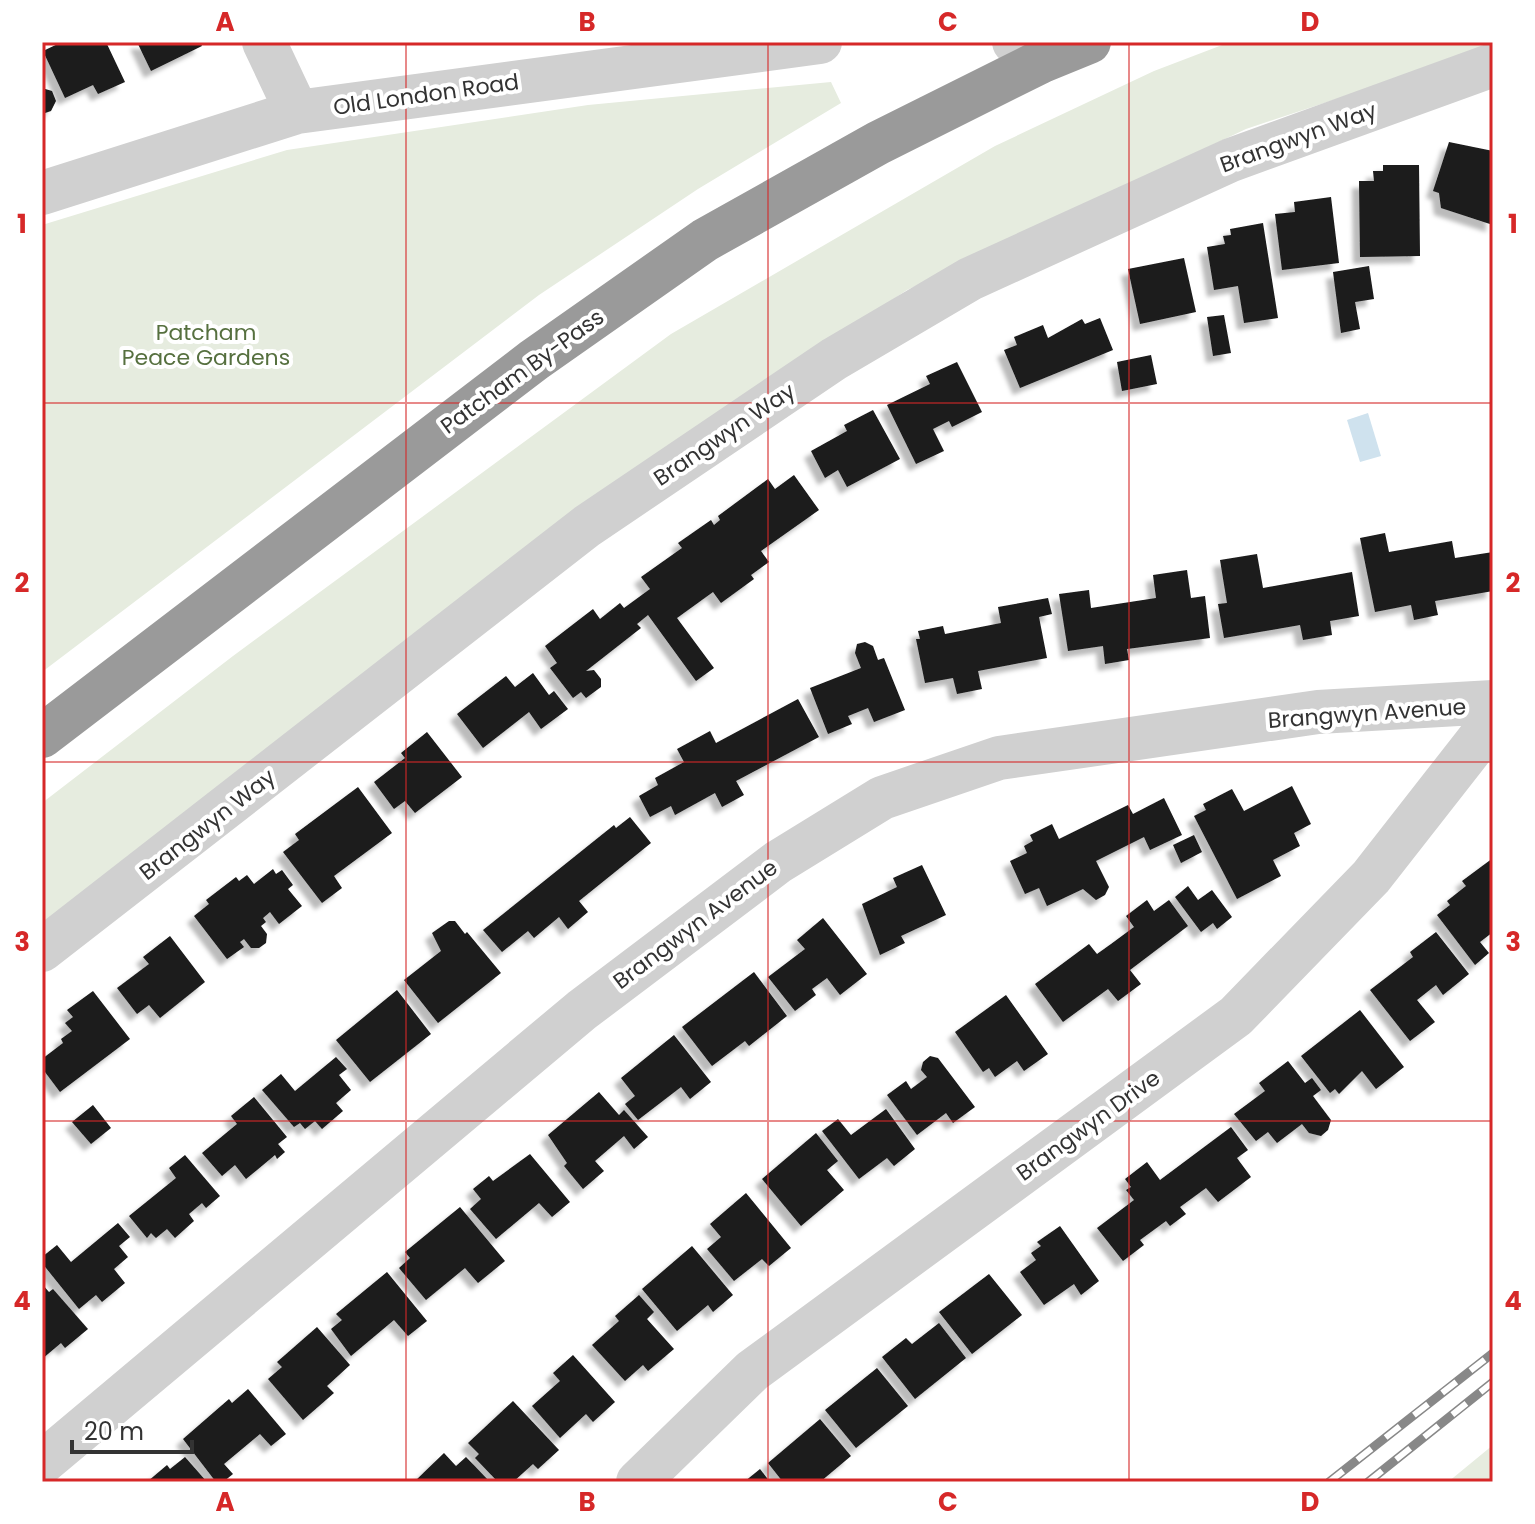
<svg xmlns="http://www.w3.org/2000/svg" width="1535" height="1524" font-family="Poppins,sans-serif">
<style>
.green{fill:#e6ecdf}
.water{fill:#cfe2ee}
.building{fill:#1a1a1a;filter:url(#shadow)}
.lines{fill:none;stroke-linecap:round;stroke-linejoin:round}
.minor{stroke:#d0d0d0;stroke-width:44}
.highway{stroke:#9a9a9a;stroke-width:44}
.rail-casing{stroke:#888;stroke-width:9}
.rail{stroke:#fff;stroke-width:6;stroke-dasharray:18;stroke-linecap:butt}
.grid{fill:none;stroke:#d62828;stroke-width:2;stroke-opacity:0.55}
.labels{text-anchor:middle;stroke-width:8;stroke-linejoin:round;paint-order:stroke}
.street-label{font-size:22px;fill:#333;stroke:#fff}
.park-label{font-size:22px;fill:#56703f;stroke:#fff}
.neatline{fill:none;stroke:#d62828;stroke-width:3}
.grid-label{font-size:26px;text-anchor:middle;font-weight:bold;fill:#d62828}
</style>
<defs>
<filter id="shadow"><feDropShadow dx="-7" dy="7" stdDeviation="2" flood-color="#0004"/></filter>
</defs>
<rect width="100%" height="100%" fill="#fff"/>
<path class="green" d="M1230,42H1493V47L1246,129L907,290L653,458L42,924V803L233,656L671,334L995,146L1154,71Z
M831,82L841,103L698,189L539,295L42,672V225L287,150L588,105Z
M1493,1445V1482H1448Z"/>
<path class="water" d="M1368,413L1381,456L1360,462L1347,420Z"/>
<path class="building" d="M62,42H106L125,82L98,94L93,85L65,98L43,51Z
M137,42H200L202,46L151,71Z
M42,88L52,91L56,101L51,111L42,114Z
M1449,142L1493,151V225L1441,208L1439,193L1433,191Z
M1383,165H1419L1420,256L1360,257L1359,181H1374L1373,171H1383Z
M1331,197L1339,263L1282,270L1275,214L1295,212L1294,202Z
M1263,223L1278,318L1244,323L1238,286L1214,290L1207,247L1225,244L1223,236L1231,235L1230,229Z
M1184,258L1196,312L1140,324L1128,269Z
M1369,266L1374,299L1355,302L1360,329L1341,333L1333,272Z
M1224,315L1231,353L1213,356L1207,317Z
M1100,318L1113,350L1020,388L1004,350L1017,345L1014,337L1043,325L1048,338L1082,319L1085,324Z
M1151,355L1157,384L1122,391L1117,362Z
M957,362L982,412L952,427L949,421L933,429L944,451L916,464L887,405L930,384L926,376Z
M873,410L900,459L847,487L838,470L825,478L811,451L847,431L844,425Z
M794,475L819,510L761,551L769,562L751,575L754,579L721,603L713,592L677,618L714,668L696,681L648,615L637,624L641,628L586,671L594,670L601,679V687L586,698L581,692L573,698L550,668L557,663L545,646L593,609L600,619L620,603L624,608L650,589L641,577L682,548L678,543L711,520L714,525L720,520L718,516L768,479L775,489Z
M1385,533L1389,552L1452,541L1455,558L1493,552V591L1435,601L1438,615L1414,620L1411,605L1375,612L1360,538Z
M1257,554L1263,588L1352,572L1359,616L1330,621L1332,635L1303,640L1300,625L1224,638L1218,604L1227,603L1220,560Z
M1187,570L1191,598L1205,596L1210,638L1127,649L1129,660L1105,664L1103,646L1068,651L1059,594L1089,590L1091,608L1156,598L1153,575Z
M1048,598L1052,614L1039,617L1047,658L978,671L982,689L957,694L953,678L925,683L916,639H920L918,631L943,626L945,634L1001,623L998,607Z
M865,642L873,646L878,660L884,658L905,710L874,722L868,708L848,716L852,724L828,734L810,688L861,668L855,653L857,644Z
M533,673L549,695L554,691L568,709L541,729L529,712L483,748L457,714L506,676L515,687Z
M798,699L819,737L736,781L744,795L722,807L715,793L675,815L671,806L650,817L639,796L658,785L655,778L684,762L677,749L710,731L716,743Z
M427,732L462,777L415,813L405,801L394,809L374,782L405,758L401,753Z
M1292,786L1311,824L1294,833L1300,846L1273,860L1281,876L1237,899L1194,816L1206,810L1203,804L1232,789L1244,811Z
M358,787L392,833L334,876L342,888L322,903L283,852L299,840L295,834Z
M1164,798L1182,835L1150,850L1144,837L1096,861L1109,887L1105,895L1096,900L1083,889L1047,906L1039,888L1025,894L1010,861L1027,853L1024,846L1033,841L1030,835L1052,824L1059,839L1128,805L1133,814Z
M630,817L651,843L579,901L588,912L568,929L559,917L534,938L528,931L502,952L483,930L614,825L616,828Z
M1194,835L1202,852L1181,863L1173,845Z
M1493,858V932L1480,942L1489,953L1475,965L1437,915L1450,905L1447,901L1466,886L1462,881Z
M922,865L946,915L901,936L905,943L880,955L862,904L897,887L893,878Z
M273,869L276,874L282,870L293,885L288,889L302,906L279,924L270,912L263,918L266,922L261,926L267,934L266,943L259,948H251L244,939L240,942L244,947L227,959L194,916L209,904L206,900L236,877L239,881L247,875L254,884Z
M1188,886L1198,900L1212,890L1232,917L1217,929L1213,923L1201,932L1175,897Z
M1147,900L1154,911L1169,900L1188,926L1130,970L1141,984L1118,1001L1108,989L1063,1022L1035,984L1089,944L1097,954L1111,944L1134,927L1126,916Z
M823,918L867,974L840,995L827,978L812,989L816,995L795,1011L768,977L805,949L797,940Z
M449,921H455L465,934L467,932L501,973L438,1023L404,980L441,951L432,933Z
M1436,932L1469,974L1443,995L1436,985L1417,1000L1435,1022L1410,1041L1370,990L1413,957L1410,952Z
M170,936L205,982L160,1018L149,1005L137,1014L117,988L149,964L143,957Z
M754,972L787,1016L749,1046L745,1041L712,1066L682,1027Z
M397,990L431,1034L370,1082L336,1040Z
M93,991L130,1039L60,1092L42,1068V1059L63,1043L61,1039L72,1031L65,1023L73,1017L67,1010Z
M1006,995L1048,1054L1024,1071L1017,1061L995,1077L989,1068L983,1072L955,1032Z
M1360,1010L1404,1067L1376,1089L1362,1071L1339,1094L1335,1089L1330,1093L1301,1056Z
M674,1035L711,1082L690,1099L681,1087L638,1120L625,1104L635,1096L621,1078Z
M930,1056L938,1058L975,1107L953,1123L946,1113L917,1135L887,1095L906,1081L911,1089L927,1077L921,1070L923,1062Z
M336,1057L347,1069L339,1075L351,1090L336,1103L343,1111L322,1129L315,1121L305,1129L300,1123L294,1127L262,1090L281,1074L295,1091Z
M1288,1061L1305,1083L1312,1078L1321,1090L1313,1096L1331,1120L1328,1130L1321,1136L1309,1133L1302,1124L1277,1143L1268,1132L1256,1141L1234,1114L1265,1091L1259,1083Z
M599,1092L619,1115L624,1110L648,1137L634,1149L624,1136L595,1161L604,1171L583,1189L564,1166L567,1163L548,1135Z
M254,1097L287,1137L278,1144L285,1152L277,1159L275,1155L246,1179L235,1165L222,1176L202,1153L237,1124L231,1116Z
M93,1105L111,1128L91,1144L72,1122Z
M886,1109L915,1149L894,1166L887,1158L859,1179L822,1131L838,1119L851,1135Z
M1231,1127L1248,1150L1237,1158L1251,1177L1218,1202L1206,1188L1180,1207L1186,1214L1170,1226L1166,1221L1140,1240L1144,1245L1123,1261L1097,1228L1134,1200L1126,1190L1131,1187L1125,1179L1147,1162L1160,1180Z
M816,1133L838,1161L827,1170L844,1190L801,1226L762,1179Z
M530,1154L570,1202L552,1217L539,1203L496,1239L470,1209L481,1199L473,1189L489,1176L493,1181Z
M185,1155L220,1196L206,1208L202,1203L189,1214L194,1221L175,1238L167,1229L156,1238L151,1233L147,1238L129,1216L176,1178L169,1168Z
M746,1193L791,1248L769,1266L762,1259L734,1281L707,1249L721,1237L710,1224Z
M460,1207L505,1261L478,1283L465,1268L426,1300L399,1268L410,1258L405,1252Z
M118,1223L130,1237L119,1246L128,1257L114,1269L125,1283L102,1302L96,1295L79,1309L42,1263V1257L57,1245L71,1262Z
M1060,1226L1099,1281L1081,1295L1074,1284L1044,1305L1020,1272L1036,1260L1031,1253L1041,1246L1037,1242Z
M692,1246L733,1295L713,1312L708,1305L677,1331L642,1289Z
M387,1272L427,1321L408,1336L394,1320L351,1356L331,1329L342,1320L336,1314Z
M989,1274L1022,1315L972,1354L939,1312Z
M42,1284L49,1292L53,1289L88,1329L65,1348L61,1343L42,1359Z
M639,1295L654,1312L647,1319L674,1349L648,1371L643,1365L625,1381L592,1345L619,1321L615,1316Z
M939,1323L966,1358L915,1399L882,1357L906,1338L912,1344Z
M317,1327L350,1365L327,1386L334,1393L303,1420L268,1379L282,1367L277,1362Z
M573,1355L615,1402L593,1422L586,1414L560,1438L532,1406L560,1381L553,1373Z
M877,1368L908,1406L856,1448L825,1410Z
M248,1389L286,1434L271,1446L260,1434L224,1464L233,1474L223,1482H216L183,1439L229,1399L232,1403Z
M513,1401L559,1450L538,1469L533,1464L513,1482H498L475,1458L479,1454L468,1443Z
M820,1419L851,1456L820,1482H783L768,1463Z
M444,1453L456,1466L466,1457L490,1482H414Z
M185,1457L207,1482H147L167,1465L170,1469Z
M760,1469L770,1482H744Z"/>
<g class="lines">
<path class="minor" d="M264,42L297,112
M1014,42L1040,62
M42,193L297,112L820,42
M42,950L587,526L834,359L970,279L1231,160L1493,65
M42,1463L582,1010L778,862L882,798L999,758L1318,712L1493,702
M638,1482L752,1371L1236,1016L1371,877L1493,721"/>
<path class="highway" d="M42,736L534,360L705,240L878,143L1040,62L1089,42"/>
<g class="rail-casing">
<path id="rail" d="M1329,1482L1493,1353
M1368,1482L1493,1382"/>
</g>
<use href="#rail" class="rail"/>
</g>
<path class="grid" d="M406,42V1482M768,42V1482M1129,42V1482M42,403H1493M42,762H1493M42,1121H1493"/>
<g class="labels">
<g class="street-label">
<text transform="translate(426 94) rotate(-8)" y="8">Old London Road</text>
<text transform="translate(1298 137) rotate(-20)" y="8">Brangwyn Way</text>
<text transform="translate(522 371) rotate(-36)" y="8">Patcham By-Pass</text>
<text transform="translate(724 434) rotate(-34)" y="8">Brangwyn Way</text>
<text transform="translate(1367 713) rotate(-4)" y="8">Brangwyn Avenue</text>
<text transform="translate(207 824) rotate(-38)" y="8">Brangwyn Way</text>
<text transform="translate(695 924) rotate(-37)" y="8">Brangwyn Avenue</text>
<text transform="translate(1088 1125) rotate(-36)" y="8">Brangwyn Drive</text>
</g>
<g class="park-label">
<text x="206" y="340">Patcham<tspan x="206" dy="25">Peace Gardens</tspan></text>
</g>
</g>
<rect width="1535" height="1524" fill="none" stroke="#ffffff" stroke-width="88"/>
<path d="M72 1440v12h120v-12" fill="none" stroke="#333333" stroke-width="4"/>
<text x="84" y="1440" font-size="24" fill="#333333" stroke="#ffffff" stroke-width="6" paint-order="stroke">20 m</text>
<rect x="44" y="44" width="1447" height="1436" class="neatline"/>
<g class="grid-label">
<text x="225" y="31">A</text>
<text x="587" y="31">B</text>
<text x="948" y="31">C</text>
<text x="1310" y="31">D</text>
<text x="22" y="233">1</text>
<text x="1513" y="233">1</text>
<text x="22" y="592">2</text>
<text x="1513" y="592">2</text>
<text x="22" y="951">3</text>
<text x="1513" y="951">3</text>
<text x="22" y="1310">4</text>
<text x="1513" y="1310">4</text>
<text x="225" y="1511">A</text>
<text x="587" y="1511">B</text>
<text x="948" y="1511">C</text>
<text x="1310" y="1511">D</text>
</g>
</svg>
